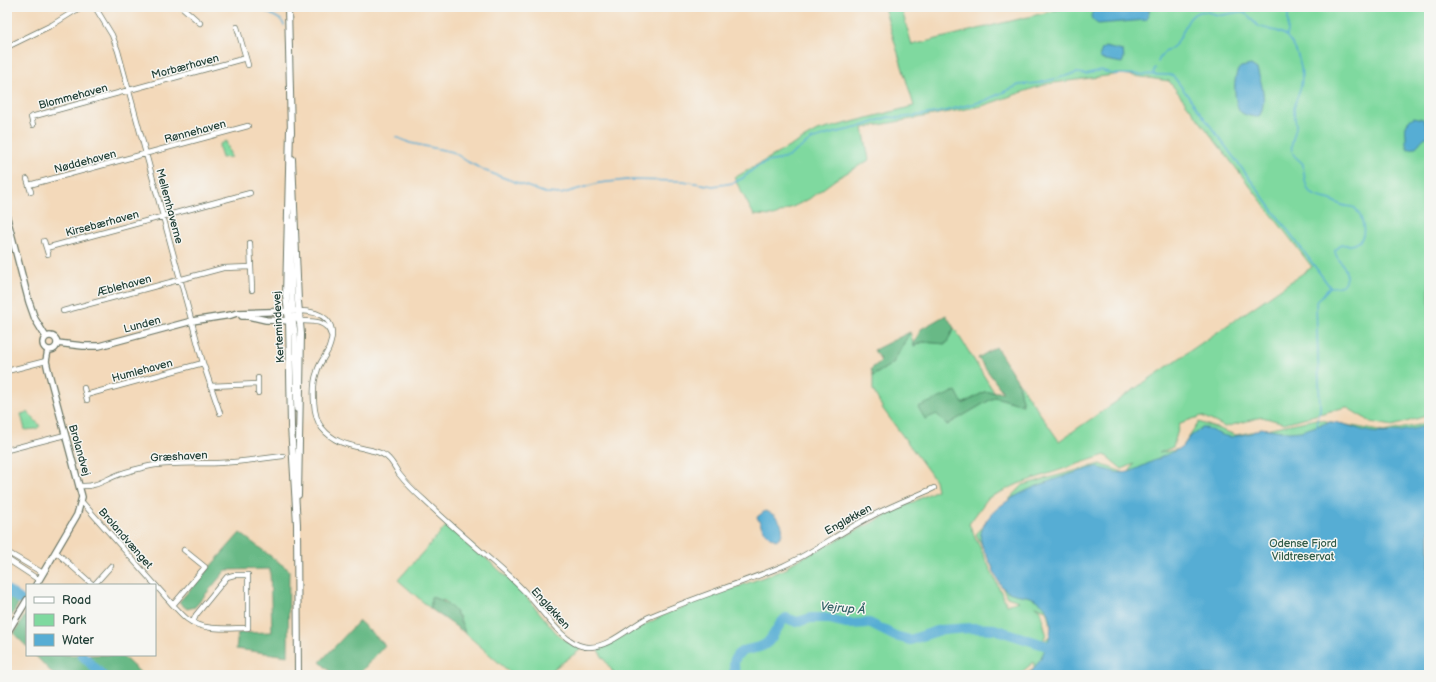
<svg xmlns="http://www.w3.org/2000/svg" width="1436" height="682" font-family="'Balsamiq Sans',sans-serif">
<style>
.green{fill:#7fd99f;stroke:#4f8b6a;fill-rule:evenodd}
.forest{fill:#67b986;stroke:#437b5d}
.water{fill:#57add4;stroke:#3b7584}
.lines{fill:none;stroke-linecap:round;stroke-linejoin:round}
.stream{stroke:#57add4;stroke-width:1.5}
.river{stroke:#57add4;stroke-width:10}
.minor-casing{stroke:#697463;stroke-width:6}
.tertiary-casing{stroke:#697463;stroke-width:8}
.secondary-casing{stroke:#697463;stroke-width:8}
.minor{stroke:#fff;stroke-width:4.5}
.tertiary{stroke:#fff;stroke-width:5.5}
.secondary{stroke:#fff;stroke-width:6}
.labels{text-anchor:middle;stroke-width:3;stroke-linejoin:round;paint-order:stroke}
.street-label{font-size:11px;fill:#1f3d34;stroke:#f6f6f2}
.park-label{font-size:11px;fill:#325c49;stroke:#f6f6f2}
.water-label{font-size:12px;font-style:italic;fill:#305f64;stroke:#f6f6f2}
</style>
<rect width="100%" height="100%" fill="#f6f6f2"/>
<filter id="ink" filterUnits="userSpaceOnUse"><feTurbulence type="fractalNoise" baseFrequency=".025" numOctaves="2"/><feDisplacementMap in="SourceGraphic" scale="8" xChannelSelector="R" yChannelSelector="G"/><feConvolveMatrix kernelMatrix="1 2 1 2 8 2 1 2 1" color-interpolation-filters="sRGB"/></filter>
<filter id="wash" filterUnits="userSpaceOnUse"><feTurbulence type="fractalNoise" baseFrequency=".012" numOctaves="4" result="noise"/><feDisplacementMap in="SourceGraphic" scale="16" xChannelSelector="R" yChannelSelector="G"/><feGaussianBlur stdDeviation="0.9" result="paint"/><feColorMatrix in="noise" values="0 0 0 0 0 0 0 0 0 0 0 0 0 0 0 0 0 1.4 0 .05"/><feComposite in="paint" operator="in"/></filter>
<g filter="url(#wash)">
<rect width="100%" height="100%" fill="#f3d9ba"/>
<path class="green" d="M884,7H901L912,45L1069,7H1429V415L1393,426L1371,422L1346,407L1284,423L1262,417L1225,427L1202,416L1180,423L1173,447L1159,453L1181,449L1199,422L1236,435L1316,419L1384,432L1429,423V675H1024L1034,669V662L1018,675H966L958,672L948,675H615L597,649L670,612L788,568V565L937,490L935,480L883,409L873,390V376L893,363L910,332L914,346L923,342L946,344L954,328L994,392H984L962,404L956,391L937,414L947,425L995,397L1023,405L1017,380L1059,441L1312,267L1169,81L1121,74L1046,84L982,106L863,128L869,160L836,179L809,199L774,216L754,215L734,178L817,131L914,106ZM1105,455L1122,469L1134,464L1128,474L1100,464L1023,485L976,534L1007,597L1019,601L1007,605L969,524L988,498L1018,484ZM1035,606L1046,610L1053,633L1043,642L1046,633L1040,610Z
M226,141L231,157L222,158L219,147L220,144Z
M28,412L40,426L36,429L25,430L21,414Z
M448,524L519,588L559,636L572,645L583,648L545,675H513L465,633L459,616L445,601L431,597V609L398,580Z"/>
<path class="forest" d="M946,315L954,328L946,344L923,342L913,346L921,329Z
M910,332L893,363L873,376L871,369L881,361L874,350Z
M996,347L1017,380L1023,405L995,397L947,425L937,414L925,419L918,407L956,391L963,404L984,392H1003L978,358Z
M240,533L289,570L288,656L236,649L238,633L272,632L270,569L226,570L195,607L187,609L179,602Z
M7,589L22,598L7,623Z
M431,597C453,604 458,612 465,633L431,609Z
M27,612V647L14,634Z
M359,621L385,645L358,675H334L320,662Z
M35,655H121L143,675H54Z"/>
<path class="water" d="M1097,7H1150L1148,18L1146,20L1098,24C1088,18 1090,14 1097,7Z
M1105,47L1123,51L1124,58L1122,63L1101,59L1099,57L1102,49Z
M1251,65L1257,69C1262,84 1267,100 1260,115L1256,117C1250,116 1242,115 1239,110C1234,101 1232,72 1241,67C1244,66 1248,66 1251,65Z
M1414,117L1423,119L1428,130V136C1418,140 1421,148 1408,149C1405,144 1406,141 1406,136C1405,127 1405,122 1414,117Z
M1329,422C1344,422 1357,430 1371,432C1385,435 1416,429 1429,425V675H1029C1045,655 1066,616 1035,599C1025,594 1012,596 1004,589C997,582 994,570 990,562C985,553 979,544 981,533C988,496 1064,476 1095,467C1108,469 1118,476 1132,471L1181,448L1191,436L1202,428H1206L1222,435L1231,437L1251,433L1261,428L1289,432L1301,431Z
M765,511C777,513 791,532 776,540C766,537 761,526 757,517Z"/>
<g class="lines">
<path class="stream" d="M258,7L281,20L284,25
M1287,36L1288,30V7
M1158,62C1162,49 1173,51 1178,41C1185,31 1186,16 1199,12C1206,10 1212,14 1219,15C1229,16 1237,9 1246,14C1251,16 1252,22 1257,25C1266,31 1279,28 1287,37C1298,49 1304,70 1301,86C1299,93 1295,101 1294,109C1294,115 1296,121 1296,127C1295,135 1290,142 1292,151C1293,157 1300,160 1303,164C1305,185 1305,196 1327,199C1333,200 1337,204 1342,205C1347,207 1351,206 1355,208C1362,216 1370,238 1355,244C1345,247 1342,241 1335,250C1335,258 1341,261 1344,267C1347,271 1347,281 1342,285C1339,287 1334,287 1330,287
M1153,74L1155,68
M396,137L410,143L453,152L468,162L488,172L545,193L561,194L599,183L627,180L683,181L713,186L733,183L743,178L756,167L767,162L779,160L788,157L811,140L830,134L860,127L888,117L900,118L941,112L984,101L1019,85L1039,83L1077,73L1086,74L1101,70L1112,74L1170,75L1174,77L1330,287L1318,300L1316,306L1320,409L1317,425"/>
<path class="river" d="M7,590L21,600
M82,655L102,675
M736,675C734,671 734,667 734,663C737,645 757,652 767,643C774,637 779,622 786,618L797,622L811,618H825L850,624L869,623L895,636L910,640L940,630L972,628L994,629L1047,646"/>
</g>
</g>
<g filter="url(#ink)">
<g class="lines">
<g class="minor-casing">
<path id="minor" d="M95,7L112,35L118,51L203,363L220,413
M182,7L200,23
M237,27L248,65
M7,47L52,25L81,7
M33,125L31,117L246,58
M27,179L31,192
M29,185L248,126
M44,241L48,254
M250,243L252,290
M46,248L250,193
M63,311L223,268L251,267
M299,311C322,311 339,321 329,348C326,356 319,363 317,372C312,385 312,416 322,428C335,444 350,445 370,450C377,452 384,453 389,459C393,463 396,469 399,474C406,483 415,492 424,500C446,521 469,541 492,561C503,571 515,581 525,592C538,605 548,621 561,633C568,640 580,648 590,647C610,647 632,625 649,617C693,598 739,584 783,566C813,553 840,532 870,517C890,506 912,498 934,488
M299,321C312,321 327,320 331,335
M7,371L46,361
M258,378V393
M210,386L258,384
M84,388L87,400
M86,395L203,363
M7,450L65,435
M80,486C95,487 101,482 115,476C126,471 138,469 150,466C173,462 196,464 218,463C240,462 261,459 283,456
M82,502L173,605C177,609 182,615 187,619C204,632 228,628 248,628V575H234L227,577L196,615L193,622
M7,552L43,573
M56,552L93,585
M7,559L39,580
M94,585L111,566
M173,605L205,567L184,550"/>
</g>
<g class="tertiary-casing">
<path id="tertiary" d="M7,218L29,302L35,319L46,337
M290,221L292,301L293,311L299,321
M288,313L293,321L295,334L297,409
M242,316H248L266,320L293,321
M43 343a7 7 0 1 1 14 0a7 7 0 1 1-14 0Z
M57,343L83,346H99L192,321L231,315L237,313L299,311
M36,585L77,515L82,497L48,370L46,361L48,350
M7,633L27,600"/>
</g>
<g class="secondary-casing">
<path id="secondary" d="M288,7L291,133
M290,129L286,296L289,321L291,426L297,524L298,675
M292,159L298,301L301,334L298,495"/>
</g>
<use href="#minor" class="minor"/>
<use href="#tertiary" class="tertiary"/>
<use href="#secondary" class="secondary"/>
</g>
</g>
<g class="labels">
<g class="street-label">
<text transform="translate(185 66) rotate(-15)" y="4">Morbærhaven</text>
<text transform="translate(73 96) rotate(-15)" y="4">Blommehaven</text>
<text transform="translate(195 131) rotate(-15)" y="4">Rønnehaven</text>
<text transform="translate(85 161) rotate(-15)" y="4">Nøddehaven</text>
<text transform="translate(170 206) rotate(75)" y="4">Mellemhaverne</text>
<text transform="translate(102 223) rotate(-15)" y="4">Kirsebærhaven</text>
<text transform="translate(124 285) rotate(-15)" y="4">Æblehaven</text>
<text transform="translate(142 324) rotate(-15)" y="4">Lunden</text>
<text transform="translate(278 327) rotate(-93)" y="4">Kertemindevej</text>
<text transform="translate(142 370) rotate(-15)" y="4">Humlehaven</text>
<text transform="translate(80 450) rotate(74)" y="4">Brolandvej</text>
<text transform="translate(179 456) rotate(-3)" y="4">Græshaven</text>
<text transform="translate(848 519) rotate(-29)" y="4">Engløkken</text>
<text transform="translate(126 538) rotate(49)" y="4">Brolandvænget</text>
<text transform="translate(551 608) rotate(48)" y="4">Engløkken</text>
</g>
<g class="park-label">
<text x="1303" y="547">Odense Fjord<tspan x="1303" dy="13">Vildtreservat</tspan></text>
</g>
<g class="water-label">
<text transform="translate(843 608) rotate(5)" y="4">Vejrup Å</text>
</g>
</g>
<rect width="1436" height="682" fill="none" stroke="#f6f6f2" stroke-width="24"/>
<rect x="26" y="584" width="130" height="72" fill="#f6f6f2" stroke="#a0aca6"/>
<rect x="34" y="597" width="20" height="6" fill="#ffffff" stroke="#a0aca6"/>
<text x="62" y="604" font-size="12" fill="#1f3d34">Road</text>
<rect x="34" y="614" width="20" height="12" fill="#7fd99f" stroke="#a0aca6"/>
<text x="62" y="624" font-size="12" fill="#1f3d34">Park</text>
<rect x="34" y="634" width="20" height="12" fill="#57add4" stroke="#a0aca6"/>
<text x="62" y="644" font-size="12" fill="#1f3d34">Water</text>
</svg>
